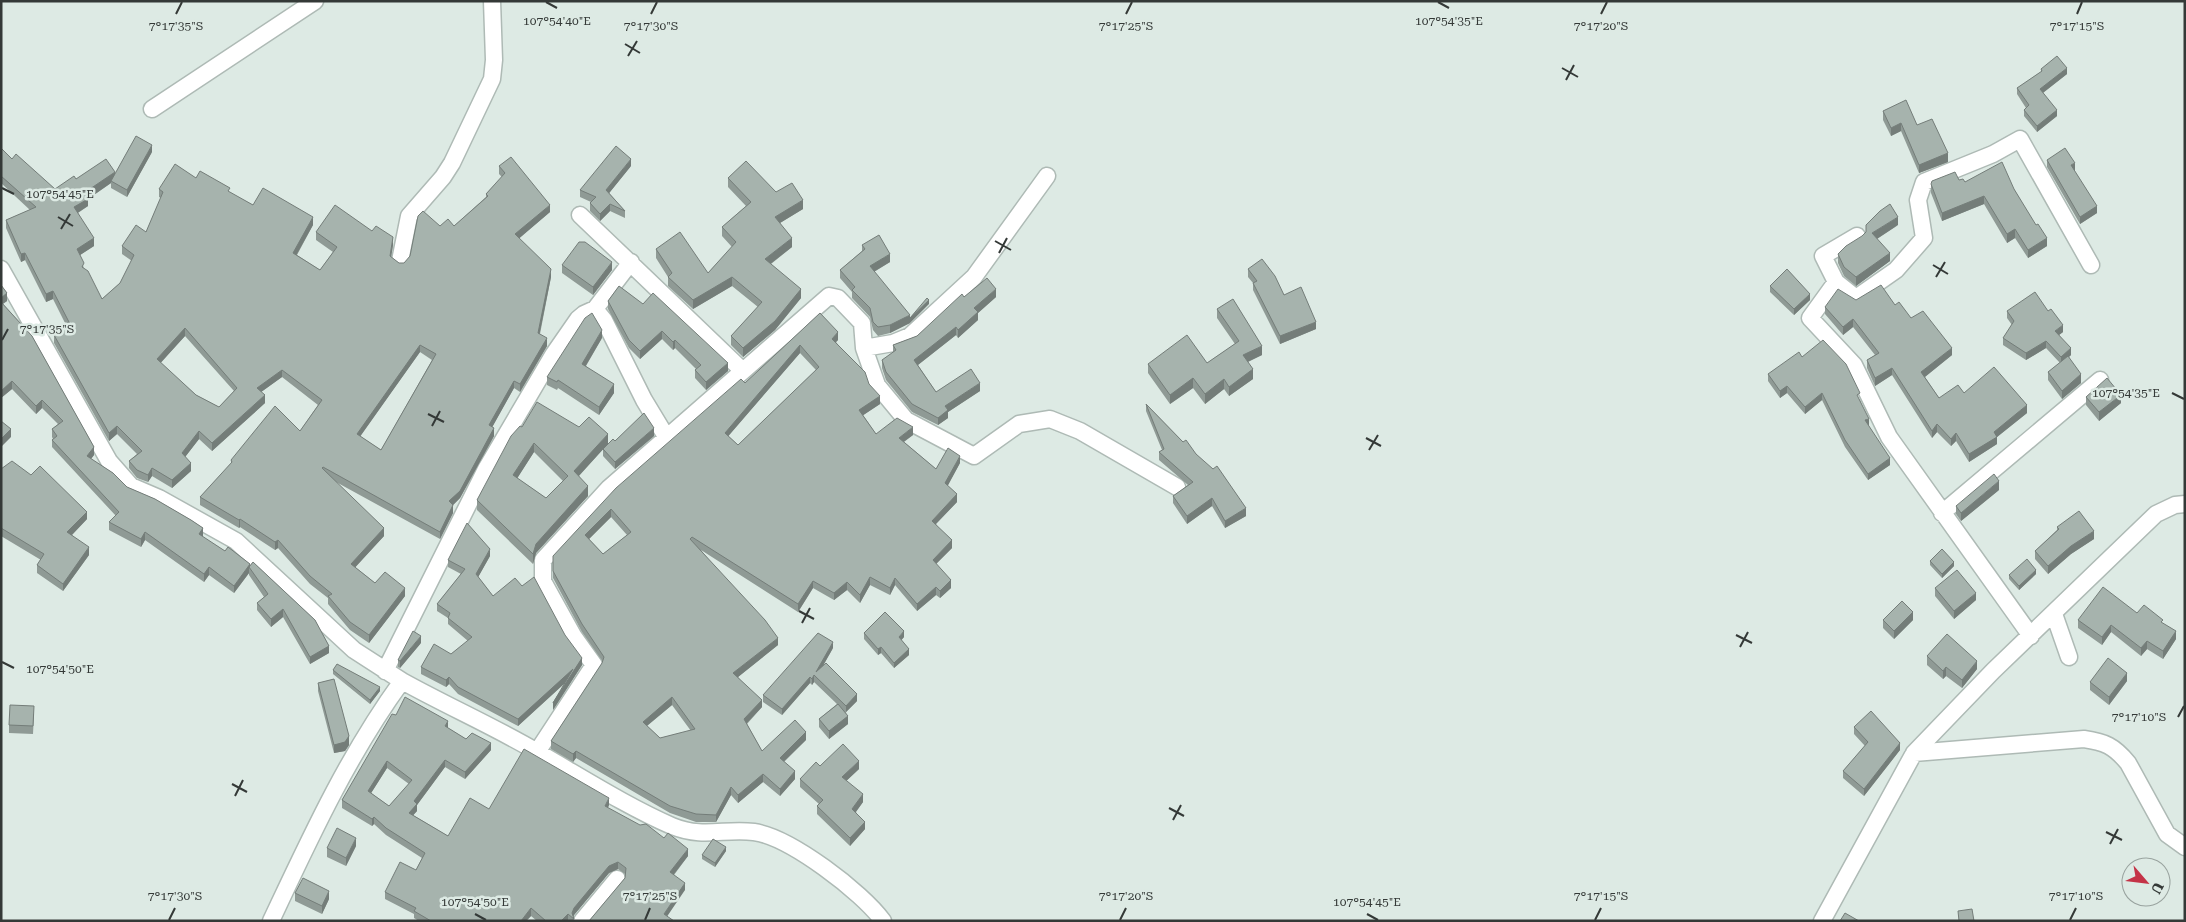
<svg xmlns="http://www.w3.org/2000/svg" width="2186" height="922" font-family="'Roboto Serif',serif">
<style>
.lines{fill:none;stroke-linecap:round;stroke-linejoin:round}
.street-casing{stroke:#aebab5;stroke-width:19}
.street{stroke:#fff;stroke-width:16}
.wall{fill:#8f9a95;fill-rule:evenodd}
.shaded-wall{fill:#747d79}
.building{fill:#a6b3ad;stroke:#747d79;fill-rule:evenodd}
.ticks{fill:none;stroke:#343937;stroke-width:2}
.ticks-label{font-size:12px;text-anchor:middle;fill:#343937;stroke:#ddeae4;stroke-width:5;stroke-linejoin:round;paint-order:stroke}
</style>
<rect width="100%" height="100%" fill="#ddeae4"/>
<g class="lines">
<g class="street-casing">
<path id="street" d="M152,109L315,1
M580,215L743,371
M1857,236L1823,256L1836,282L1810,318L1854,365L1889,437L2031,636
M400,261L409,216L443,177L452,163L492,79L494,60L492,1
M631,262L595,309L604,320L644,400L667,438
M1,269L109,461L131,486L159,498L236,541L354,650L402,681C348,755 310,838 271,921
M1836,282L1856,298L1896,270L1924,238L1918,200L1924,182L1993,154L2020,139L2091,265
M864,348L877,385L906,420L974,456L1019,424L1050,419L1080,431L1177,487
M1942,513L2100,380
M2054,614L2069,657
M385,671L486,469L553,355L578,319L584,314L595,309
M402,681C447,706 495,727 539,753C581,777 628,807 672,826C704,839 724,828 754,832C790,837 862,892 883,921
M537,752L594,665L574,637L543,581V560L609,488L829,296L838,298L862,323L864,348L893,343L910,336L974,277L1047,176
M1914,753L2084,739C2105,742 2114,746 2128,763L2167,834L2185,847
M582,921L617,879
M1822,921L1914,753L1993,671L2156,514L2175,505L2185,504"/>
</g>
<use href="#street" class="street"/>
</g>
<path class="wall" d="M2041,69L2067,74L2043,93L2057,116L2037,132L2024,116V110L2026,108L2017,94V88L2041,72Z
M1883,111L1917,125L1948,162L1919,173L1901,131L1891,136L1883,120Z
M1,148L12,159L55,189L76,179L115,174L152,152L127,197L111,188V183L88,199V206L78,213L94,246L80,255L84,269L102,299L120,283L132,261L122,254V246L146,232L161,198L159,197V189L196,178L230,193L253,205L313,225L297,255L320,270L333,252L316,240V232L393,245L391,257L399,263H404L440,226H454L486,197V194L502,177L499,174V166L550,212L519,238L551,277L540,334L547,346L520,392L514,388L492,427L494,436L460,498L453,505V513L440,539L336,482L384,536L355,567L375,583L405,596L369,643L350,630L328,604V598L310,584L278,548L275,550L240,527L239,528L200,505V497L231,464V460L300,431L318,405L282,377L261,392L265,403L212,451L199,439L185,457L191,471L172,488L152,476L148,482L137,478L129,468V461L137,454L117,434L109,441L54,343V335L67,327L53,299L46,302L25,260L21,262L6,228V220L30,210L1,183ZM185,336L234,391L219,407L196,395L160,363ZM420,352L432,360L381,450L360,436Z
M2047,160L2075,170H2074L2097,213L2080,224L2047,167Z
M631,166L609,193L625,211V218L610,211L600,221L590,211V203L591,202L580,197V190Z
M728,178L776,192L803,209L780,223L792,247L771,264L801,298L775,330L743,357L731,345V336L758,307L732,286L693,309L668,286V277L656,258V249L708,273L732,247L722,236V227L746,206L728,187Z
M1965,182L2014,189L2047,246L2028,258L2015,238L2007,243L1984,204L1942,221L1931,193V184Z
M1898,225L1877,239L1890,261L1856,286L1844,276L1838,263V254Z
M862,245L890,262L874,272L910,323L890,333L878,336L873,330L870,317L852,298V292L840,278V270L862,251Z
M562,265L612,270L593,295L562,273Z
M1248,269L1284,295L1316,329L1280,344L1253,290V283L1248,277Z
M1,285L7,293V301L3,304L32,336L94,447V455L91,459L113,473L127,487L155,499L191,520L203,528L202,537L225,551L228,547L250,564V566L253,562L315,620L329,646V653L310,664L283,617L271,627L257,610V603L264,597L249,575V573L234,593L209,575L204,582L145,540L141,547L109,530V522L116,516L52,447V440L53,439L52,437V429L58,424L42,408L36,414L12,389L1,398Z
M619,286L728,371L706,390L695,378V370L696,369L675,348L673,350L662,339L640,359L629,348L608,309V301Z
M1770,286L1810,300L1794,315L1770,292Z
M964,297H996L978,313V320L958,338L956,335L918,365L936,392L980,391L948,412V418L938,425L912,412L886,380L882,368V360L893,353V345L917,336Z
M1856,300L1895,305L1911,318L1952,355L1925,377L1939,398L1964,393L2027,413L1997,437V444L1969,462L1956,441L1951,446L1937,432L1932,438L1892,375L1875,386L1867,368V360L1875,355L1853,327L1843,335L1825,314V307Z
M1217,309L1262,355L1248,362L1253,379L1229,396L1224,389L1205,404L1193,388L1170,404L1148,373V364L1207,363L1235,344L1217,318Z
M2007,311L2063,332L2059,335L2071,355L2069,357L2081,383L2062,399L2048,380V372L2060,363L2046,348L2026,360L2003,345V338L2012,325L2007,318Z
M820,313L838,340L836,342L869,384L880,404L863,415L876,434L913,435L904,442L936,469L960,463L947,486L957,502L936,524L952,548L936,564L951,588L940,598L936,595L917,611L895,585L890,595L870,585L860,603L847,590L834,600L813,588L798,612L701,550L778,645L738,677L762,707L747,724L762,751L806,740L784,762L795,779L780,796L763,782L738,803L731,795L716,822H696L670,813L576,758L573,762L551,749V741L603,662L582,632L553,578V556L745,383ZM800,353L816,370L738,445L728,436ZM611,517L627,535L603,554L589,539ZM672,705L691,731L660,738L647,726Z
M602,338L586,366L614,393L599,415L558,388L557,390L547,385V377Z
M1802,357L1860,400L1868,425L1890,465L1868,480L1845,447L1822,400L1805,414L1787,393L1780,398L1768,381V374Z
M2086,397L2121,403L2099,421L2086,405Z
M1146,404L1183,442L1196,454L1246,516L1225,528L1212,506L1187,524L1173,503V496L1188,485L1159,460V452L1162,450L1146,411Z
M522,427H579L608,444L615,441L654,436L615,469L603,456V449L579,476L588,496L536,553L533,564L477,510V500ZM534,452L563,481L546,498L517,478Z
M1,469L87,519L72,535L89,555L63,591L37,573V565L41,560L1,536Z
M1999,490L1961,521L1956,514V506Z
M2057,527L2094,539L2071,554L2048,574L2035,559V551L2057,530Z
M490,556L478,577L493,596L582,665L553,710L564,684L518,726L458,694L449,684L446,687L421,674V667L451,654L468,641L448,624V618L437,611V604L461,574L448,567V560Z
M1930,561L1954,566L1942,578L1930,565Z
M2036,574L2019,590L2009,579V575Z
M1935,588L1976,600L1954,619L1935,596Z
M2137,613L2163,624L2176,639L2163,659L2147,649L2141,656L2111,632L2102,645L2078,628V620Z
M1883,620H1913L1894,639L1883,628Z
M864,633L904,637L901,640L909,655L894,668L881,653L878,655L864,639Z
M421,643L400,668L398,667V660Z
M833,648L824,664L857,701L846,712L848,724L829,739L819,727V719L837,704L814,682L812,685L810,683L782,715L763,702V695Z
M1927,656L1977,669L1962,688L1946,676L1943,679L1927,665Z
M333,670L380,691L370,704L333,674Z
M2127,681L2109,705L2090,690V682Z
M318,683L349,745L345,751L334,753L318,691Z
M34,714L33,734L9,733V725Z
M396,715L448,728L466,739L491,750L465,779L445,767L417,805V811L413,815L448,836L489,809L609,805L608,808L688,856L674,875L685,890L589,921L625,878V874L618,869L609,873L574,915L573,917L574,921H537L531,916L526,921H419L414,918V914L385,899V892L416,870L422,858L386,835L374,824L372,826L342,808V800ZM387,768L409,784L389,806L371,793Z
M1854,727L1900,750L1864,796L1843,778V771L1865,746L1854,734Z
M820,766L859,769L846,781L863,802L856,812L865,829L850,846L817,814V806L819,804L800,787V779Z
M356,846L346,866L327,857V848Z
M726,851L715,867L702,859V855Z
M295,893L329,899L322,914L295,901Z"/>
<path class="shaded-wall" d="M2067,68V74L2040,95V89Z
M2057,110V116L2037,132V126Z
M1901,123V131L1891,136V128Z
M152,145V152L127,197V190Z
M1948,153V162L1919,173V165Z
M631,159V166L606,197V190Z
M2075,163V170L2071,173V165Z
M115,172V180L111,181V183L88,199V206L74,215V207L84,193Z
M1984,196V204L1942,221V213Z
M803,200V209L775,226V217Z
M610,204V211L600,221V214Z
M550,205V212L515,242V234Z
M2097,206V213L2080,224V217Z
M313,217V225L293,261V253Z
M1898,217V225L1872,242V233Z
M2015,229V238L2007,243V234Z
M393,237V245L390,264V256Z
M94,238V246L77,257V249Z
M792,238V247L765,268V259Z
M2047,238V246L2028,258V250Z
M25,253V260L21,262V254Z
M1890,253V261L1856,286V277Z
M890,254V262L870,274V266Z
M612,262V270L593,295V287Z
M551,269V277L538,341V333Z
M732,277V286L693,309V300Z
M801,289V298L775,330L743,357V348Z
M996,289V297L978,313V320L958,338V330L974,308Z
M53,291V299L46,302V294Z
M7,293V301L1,305V298Z
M1810,294V300L1794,315V309Z
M929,300V304L910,323V318Z
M910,315V323L890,333V325Z
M1853,319V327L1843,335V327Z
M1316,322V329L1280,344V336Z
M2063,325V332L2055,338V331Z
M956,327V335L914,368V360Z
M185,328V336L157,367V359Z
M602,330V338L582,372V364Z
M662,331V339L640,359V351Z
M838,332V340L832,346V339Z
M547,338V346L520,392V384Z
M675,340V348L673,350V342Z
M2046,341V348L2026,360V353Z
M420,345V352L357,441V434Z
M800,345V353L725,440V433Z
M1262,346V355L1243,364V355Z
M1952,348V355L1921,380V372Z
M2071,348V355L2061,364V357Z
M728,363V371L706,390V382Z
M1892,368V375L1875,386V378Z
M1253,369V379L1229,396V387Z
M282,370V377L257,395V388Z
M2081,374V383L2062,399V391Z
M1193,378V388L1170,404V395Z
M1224,379V389L1205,404V394Z
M12,381V389L1,398V391Z
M514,381V388L489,433V425Z
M980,383V391L948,412V418L938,425V418L945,406Z
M614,384V393L599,415V407Z
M1787,386V393L1780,398V391Z
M1822,393V400L1805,414V407Z
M265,395V403L212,451V443Z
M2121,395V403L2099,421V412Z
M880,396V404L859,418V410Z
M42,400V408L36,414V406Z
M2027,405V413L1997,437V444L1969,462V454L1994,432Z
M1869,419V425L1865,427V420Z
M1937,424V432L1932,438V431Z
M117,426V434L109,441V433Z
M913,427V435L899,445V438Z
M494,428V436L460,498L449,509V501Z
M654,428V436L615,469V462Z
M11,429V437L1,447V439Z
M199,431V439L182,461V453Z
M1956,433V441L1951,446V439Z
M608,434V444L574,481V471Z
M534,443V452L513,485V475Z
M94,447V455L87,464V456Z
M960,456V463L945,491V483Z
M1890,458V465L1868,480V474Z
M191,463V471L172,488V480Z
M152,468V476L148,482V475Z
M1999,481V490L1961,521V513Z
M588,486V496L536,553L533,564V554L536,544Z
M957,494V502L932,528V521Z
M1212,498V506L1187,524V516Z
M453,505V513L440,539V532Z
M1246,508V516L1225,528V521Z
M611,509V517L585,543V535Z
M87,512V519L67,540V532Z
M240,519V527L239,528V520Z
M203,528V536L199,542V534Z
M384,528V536L351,572V564Z
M2094,531V539L2071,554L2048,574V566L2071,546Z
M145,532V540L141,547V539Z
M278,540V548L275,550V542Z
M952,540V548L933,567V560Z
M89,547V555L63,591V584Z
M490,549V556L476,581V574Z
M1954,562V566L1942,578V574Z
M250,564V569L249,567V573L234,593V586Z
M209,567V575L204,582V574Z
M2036,570V574L2019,590V586Z
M870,577V585L860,603V595Z
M895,578V585L890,595V588Z
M951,580V588L940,598V591Z
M813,581V588L798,612V604Z
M847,582V590L834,600V593Z
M936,587V595L917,611V604Z
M405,588V596L369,643V635Z
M1976,593V600L1954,619V611Z
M283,609V617L271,627V619Z
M1913,612V620L1894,639V631Z
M2111,625V632L2102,645V637Z
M904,631V637L899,643V637Z
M2176,631V639L2163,659V651Z
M421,636V643L400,668V661Z
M778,638V645L733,681V673Z
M2147,641V649L2141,656V648Z
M833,642V648L816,678V672Z
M329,646V653L310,664V657Z
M881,647V653L878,655V649Z
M909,649V655L894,668V663Z
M582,658V665L553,710V703L566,682L518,726V719Z
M1977,661V669L1962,688V680Z
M1946,667V676L1943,679V671Z
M2127,673V681L2109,705V697Z
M814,675V682L812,685V679Z
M449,677V684L446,687V680Z
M810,677V683L782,715V709Z
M380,687V691L370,704V700Z
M857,694V701L846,712V706Z
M672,697V705L643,729V722Z
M762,700V707L744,726V719Z
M848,716V724L829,739V731Z
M448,721V728L445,733V726Z
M806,732V740L780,765V758Z
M349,736V745L345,751L334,753V745Z
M491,743V750L465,779V772Z
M1900,743V750L1864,796V789Z
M576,751V758L573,762V754Z
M445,760V767L417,805V811L409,820V813L414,801Z
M387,761V768L368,798V791Z
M859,761V769L842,785V777Z
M795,771V779L780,796V789Z
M763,774V782L738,803V795Z
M731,787V795L716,822V815Z
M863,794V802L852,817V809Z
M609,798V805L605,813V806Z
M374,817V824L372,826V819Z
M865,822V829L850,846V838Z
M356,838V846L346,866V858Z
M726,847V851L715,867V863Z
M688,849V856L670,879V872Z
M618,862V869L609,873L574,915L573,918L572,913L574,908L609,866Z
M685,883V890L664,921V914Z
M329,891V899L322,914V906Z
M531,908V916L526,921H521Z
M568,914V921H561Z"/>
<path class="building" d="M2057,56L2067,68L2040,89L2057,110L2037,126L2024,110L2029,105L2017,88L2042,71L2041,69Z
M1906,100L1917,125L1932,119L1948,153L1919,165L1901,123L1891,128L1883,111Z
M136,136L152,145L127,190L111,181Z
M616,146L631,159L606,190L625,211L610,204L600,214L590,203L596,197L580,190Z
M1,148L12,159L16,154L55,189L74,176L76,179L106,159L115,172L84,193L88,199L74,207L94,238L77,249L84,263L82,267L88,271L102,299L120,283L134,255L122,246L136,225L146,232L163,192L159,189L175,164L196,178L200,171L230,188L228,191L253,205L263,188L313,217L293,253L320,270L337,247L316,232L335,205L372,231L376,226L393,237L390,256L399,263H404L410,256L418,216L423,211L440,226L448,219L454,226L488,196L486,194L505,173L499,166L511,157L550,205L515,234L551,269L538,333L547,338L520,384L514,381L489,425L494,428L460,491L449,501L453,505L440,532L323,467L322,468L384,528L351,564L375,583L385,572L405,588L369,635L350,622L328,596L332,594L310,576L278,540L275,542L240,519L239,520L200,497L232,462L231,460L275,406L300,431L322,400L282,370L257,388L265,395L212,443L199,431L182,453L191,463L172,480L152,468L148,475L137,470L129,461L142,451L117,426L109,433L54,335L70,324L53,291L46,294L25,253L21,254L6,220L36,207L1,176ZM185,328L237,388L219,407L196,395L157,359ZM420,345L436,354L381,450L357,434Z
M2065,148L2075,163L2071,165L2097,206L2080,217L2047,160Z
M746,161L776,192L792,183L803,200L775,217L792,238L765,259L801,289L775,321L743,348L731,336L762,302L732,277L693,300L668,277L672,273L656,249L680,232L708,273L736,242L722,227L751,202L728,178Z
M2002,162L2014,189L2036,225L2038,224L2047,238L2028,250L2015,229L2007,234L1984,196L1942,213L1931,184L1932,181L1955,172L1959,180L1963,179L1965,182Z
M1890,204L1898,217L1872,233L1890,253L1856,277L1844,267L1838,254L1846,246L1862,236L1866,232V225L1880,211Z
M879,235L890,254L870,266L910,315L890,325L878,327L873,322L870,308L852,290L855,287L840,270L865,249L862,245Z
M579,242H585L612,262L593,287L562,265Z
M1262,259L1275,276L1284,295L1301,287L1316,322L1280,336L1253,283L1257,281L1248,269Z
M1787,269L1810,294L1794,309L1770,286Z
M987,278L996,289L974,308L978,312L958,330L956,327L914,360L936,392L971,369L980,383L945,406L948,410L938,418L912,404L886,372L882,360L896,350L893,345L917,336L962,294L964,297Z
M1,285L7,293L1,298Z
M1881,285L1895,305L1899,302L1911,318L1923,311L1952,348L1921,372L1939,398L1958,385L1964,393L1994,367L2027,405L1994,432L1997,437L1969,454L1956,433L1951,439L1937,424L1932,431L1892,368L1875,378L1867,360L1879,353L1853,319L1843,327L1825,307L1838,289L1856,300Z
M619,286L643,304L653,293L728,363L706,382L695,370L701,365L675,340L673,342L662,331L640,351L629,340L608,301Z
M2035,292L2048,311L2051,309L2063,325L2055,331L2071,348L2061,357L2046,341L2026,353L2003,338L2014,321L2007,311Z
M927,298L929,300L910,318Z
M1233,299L1262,346L1243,355L1253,369L1229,387L1224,379L1205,394L1193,378L1170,395L1148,364L1187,335L1207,363L1239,341L1217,309Z
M1,302L32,336L94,447L87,456L113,473L127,487L155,499L191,520L203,528L199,534L225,551L228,547L250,564L234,586L209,567L204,574L145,532L141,539L109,522L119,512L52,440L57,436L52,429L63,421L42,400L36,406L12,381L1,391Z
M592,313L602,330L582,364L614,384L599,407L558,380L557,382L547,377L585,318Z
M820,313L838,332L832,339L865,372L869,384L880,396L859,410L876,434L897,418L913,427L899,438L936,469L948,448L960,456L945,483L957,494L932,521L952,540L933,560L951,580L940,591L936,587L917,604L895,578L890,588L870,577L860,595L847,582L834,593L813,581L798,604L692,537L690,539L765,620L778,638L733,673L762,700L744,719L762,751L795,720L806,732L780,758L795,771L780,789L763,774L738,795L731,787L716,815L696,814L670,806L576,751L573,754L551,741L602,663L604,657L582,624L553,571V556L616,488L741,379L745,383ZM800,345L819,367L738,445L725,433ZM611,509L631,532L603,554L585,535ZM672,697L695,729L660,738L643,722Z
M1823,340L1846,364L1860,393L1857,395L1869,419L1865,420L1890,458L1868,474L1845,440L1822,393L1805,407L1787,386L1780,391L1768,374L1799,352L1802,357Z
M2068,356L2081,374L2062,391L2048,372Z
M2107,378L2121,395L2099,412L2086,397Z
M537,402L579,427L589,417L608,434L574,471L588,486L536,544L533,554L477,500L511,436L520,426L522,427ZM534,443L568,476L546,498L513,475Z
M1146,404L1183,442L1186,440L1196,454L1213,469L1217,466L1246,508L1225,521L1212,498L1187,516L1173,496L1193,482L1159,452L1164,449Z
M644,413L654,428L615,462L603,449L613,439L615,441Z
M1,421L11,429L1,439Z
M12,461L31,475L40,466L87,512L67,532L89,547L63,584L37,565L44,554L1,528V469Z
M1994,474L1999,481L1961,513L1956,506Z
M2079,511L2094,531L2071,546L2048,566L2035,551L2059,529L2057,527Z
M467,523L490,549L476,574L493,596L515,578L522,586L534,577L565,635L582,658L553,703L573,669L518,719L458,687L449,677L446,680L421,667L434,644L451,654L472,637L448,618L450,613L437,604L465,569L448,560Z
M1942,549L1954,562L1942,574L1930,561Z
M2027,559L2036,570L2019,586L2009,575Z
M253,562L315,620L329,646L310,657L283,609L271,619L257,603L268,594L249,567Z
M1957,570L1976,593L1954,611L1935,588Z
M2103,587L2137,613L2144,605L2163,620L2161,622L2176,631L2163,651L2147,641L2141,648L2111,625L2102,637L2078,620Z
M1902,601L1913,612L1894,631L1883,620Z
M885,612L904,631L899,637L909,649L894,663L881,647L878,649L864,633Z
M413,631L421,636L400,661L398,660Z
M818,633L833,642L816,672L826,663L857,694L846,706L814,675L812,679L810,677L782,709L763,695Z
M1947,634L1977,661L1962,680L1946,667L1943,671L1927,656Z
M2108,658L2127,673L2109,697L2090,682Z
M337,664L380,687L370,700L333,670Z
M334,679L349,736L345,742L334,745L318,683Z
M405,697L448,721L445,726L466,739L472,733L491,743L465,772L445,760L414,801L417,804L409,813L448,836L470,798L489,809L524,749L609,798L605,806L640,825L646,824L664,838L668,833L688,849L670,872L685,883L664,914L674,921H589L625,878L626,868L618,862L609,866L574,908L572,913L574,919L568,914L561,921H546L531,908L521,921H431L414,911L416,908L385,892L400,862L416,870L425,853L386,828L374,817L372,819L342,800L392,714L396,715ZM387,761L412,780L389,806L368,791Z
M838,704L848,716L829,731L819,719Z
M10,705L34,706L33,726L9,725Z
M1871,711L1900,743L1864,789L1843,771L1868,742L1854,727Z
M843,744L859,761L842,777L863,794L852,809L865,822L850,838L817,806L823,800L800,779L816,762L820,766Z
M337,828L356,838L346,858L327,848Z
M713,839L726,847L715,863L702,855Z
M303,878L329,891L322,906L295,893Z
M1972,909L1974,921H1959L1958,911Z
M1845,913L1859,921H1840Z"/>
<path class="ticks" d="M546,2L557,8M1438,2L1449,8M176,14L182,2M651,14L657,2M1126,14L1132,2M1601,14L1607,2M2077,14L2082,2M625,44L640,53M628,56L637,41M1562,68L1578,77M1566,80L1574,65M2,188L14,194M58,217L73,226M61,229L70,214M995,241L1011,250M999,253L1007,238M1933,265L1948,274M1936,277L1945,262M2,340L8,329M2172,393L2184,399M428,414L444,422M432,426L440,411M1366,438L1381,446M1369,450L1378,435M799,611L814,619M802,623L810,608M1736,635L1752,643M1740,647L1748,632M2,662L14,668M2178,717L2184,706M232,784L247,792M235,796L243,780M1169,808L1184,816M1173,820L1181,805M2106,832L2122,840M2110,844L2118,829M475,914L486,920M1367,914L1378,920M169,920L175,908M645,920L650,908M1120,920L1126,908M1595,920L1601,908M2070,920L2076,908"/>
<g class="ticks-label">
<text x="557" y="25">107°54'40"E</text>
<text x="1449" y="25">107°54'35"E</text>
<text x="176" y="30">7°17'35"S</text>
<text x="651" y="30">7°17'30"S</text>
<text x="1126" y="30">7°17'25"S</text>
<text x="1601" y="30">7°17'20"S</text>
<text x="2077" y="30">7°17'15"S</text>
<text x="60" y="198">107°54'45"E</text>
<text x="47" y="333">7°17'35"S</text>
<text x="2126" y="397">107°54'35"E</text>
<text x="60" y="673">107°54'50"E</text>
<text x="2139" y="721">7°17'10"S</text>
<text x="175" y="900">7°17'30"S</text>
<text x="650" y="900">7°17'25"S</text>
<text x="1126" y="900">7°17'20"S</text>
<text x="1601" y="900">7°17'15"S</text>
<text x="2076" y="900">7°17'10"S</text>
<text x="475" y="906">107°54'50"E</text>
<text x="1367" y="906">107°54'45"E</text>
</g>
<rect width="2186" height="922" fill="none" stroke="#343937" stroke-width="5"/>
<g transform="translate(2146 882) rotate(118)"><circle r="24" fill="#ddeae4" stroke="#99a39f"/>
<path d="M0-4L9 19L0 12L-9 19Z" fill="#c43347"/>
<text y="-8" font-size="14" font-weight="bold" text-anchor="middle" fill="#343937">U</text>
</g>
</svg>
